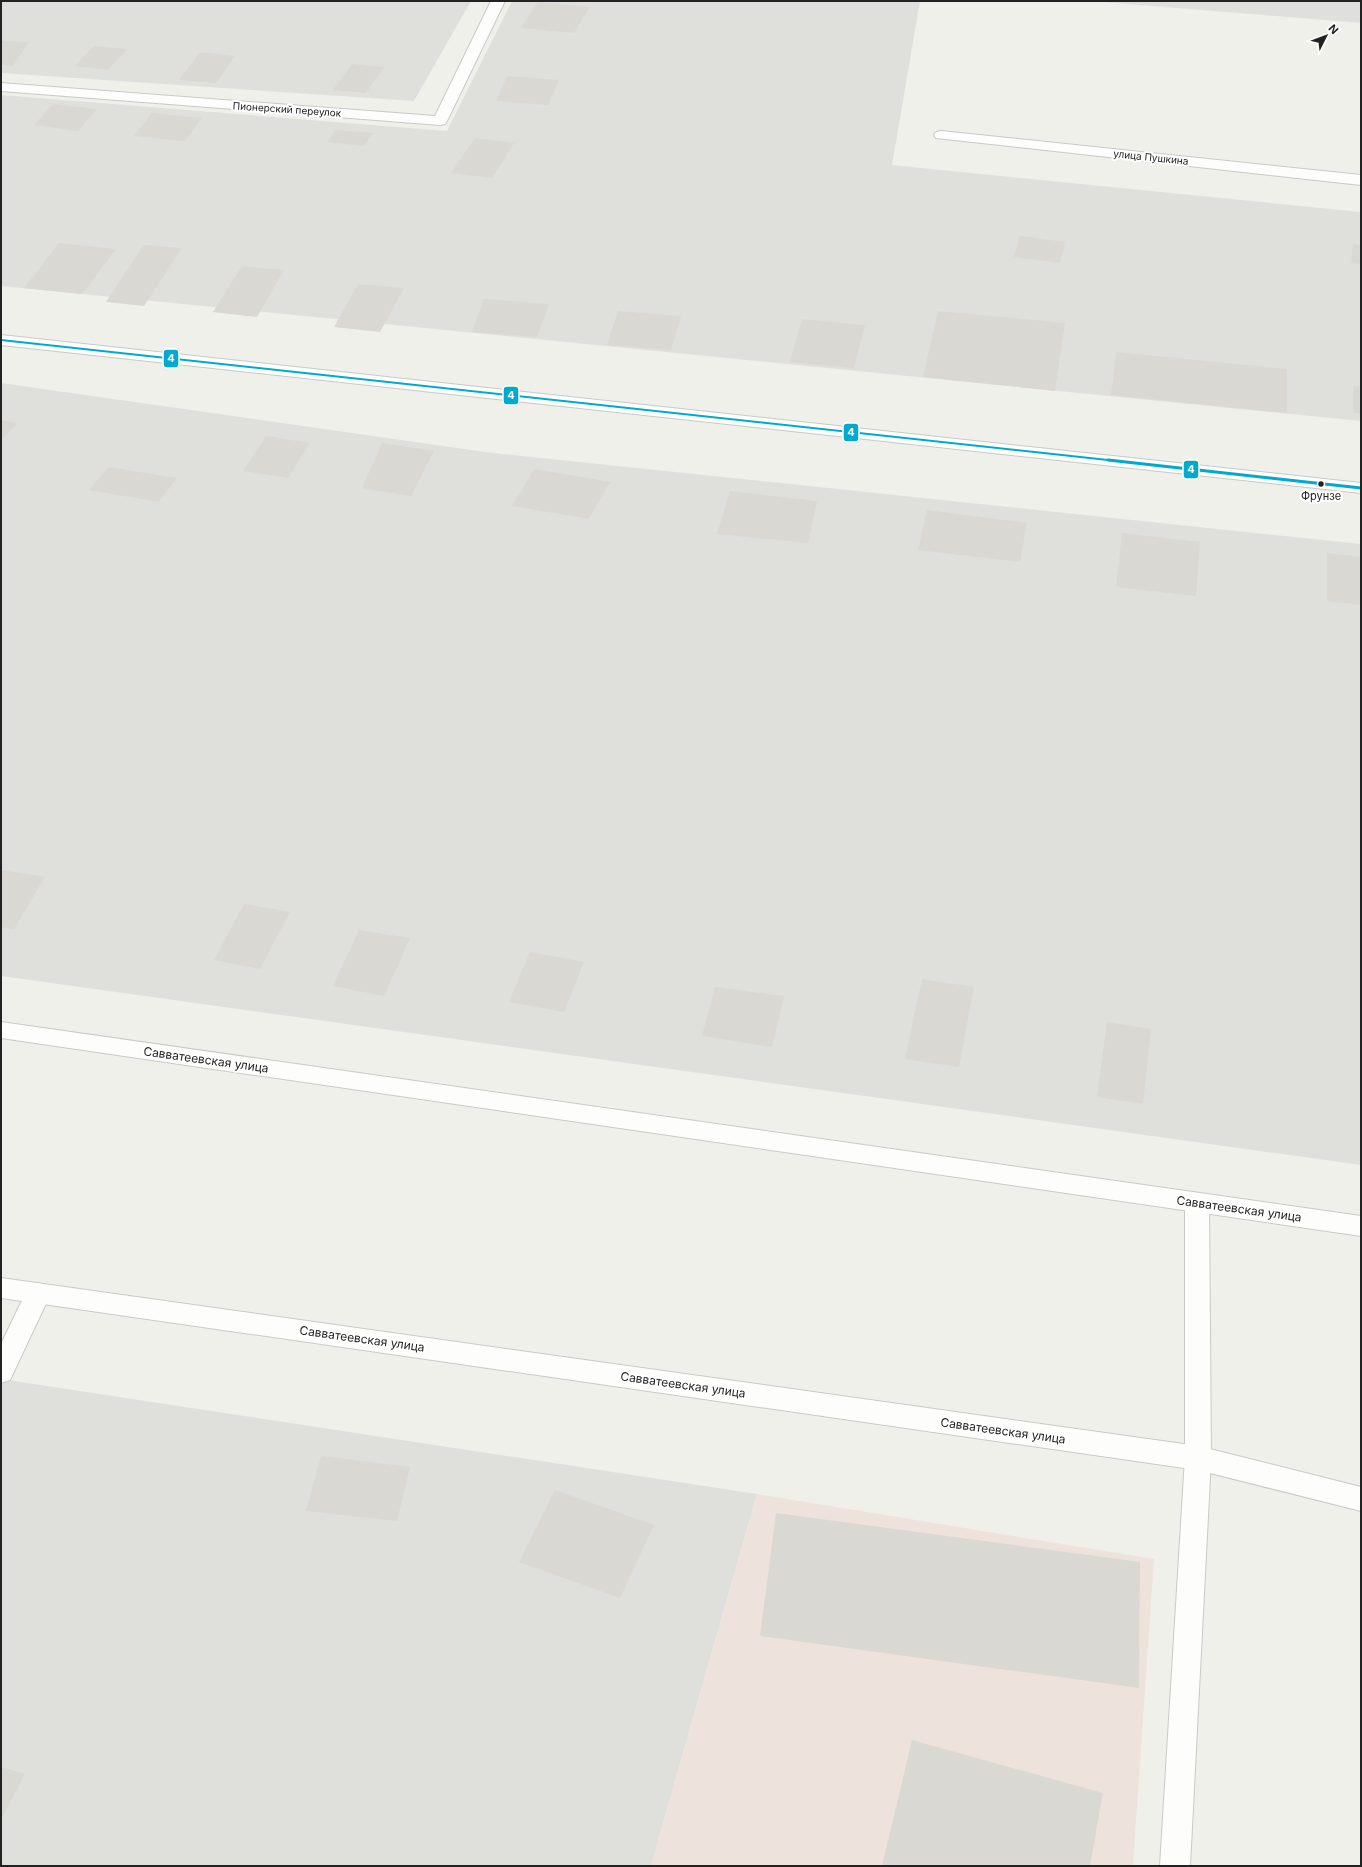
<svg xmlns="http://www.w3.org/2000/svg" width="1362" height="1867" font-family="Inter,sans-serif">
<style>
.residential{fill:#dfdfdc}
.commercial{fill:#eee3dc}
.building{fill:#d9d8d3}
.lines{fill:none;stroke-linecap:round;stroke-linejoin:round}
.lane-casing{stroke:#c9c9c7;stroke-width:2}
.street-casing{stroke:#c9c9c7;stroke-width:2}
.lane{fill:#fdfdfc;fill-rule:evenodd}
.street{fill:#fdfdfc;fill-rule:evenodd}
.bus-1-far1-casing{stroke:#fff;stroke-width:4}
.bus-1-casing{stroke:#fff;stroke-width:6}
.bus-1-far1{stroke:#00a9ce;stroke-width:2}
.bus-1{stroke:#00a9ce;stroke-width:3}
.bus-dot{fill:#222;stroke:#fff;stroke-width:1.5}
.labels{text-anchor:middle;stroke-width:4;stroke-linejoin:round;paint-order:stroke}
.far-street-label{font-size:10px;fill:#222;stroke:#fff}
.bus-label{font-size:11px;fill:#222;stroke:#fff}
.street-label{font-size:12px;fill:#222;stroke:#fff}
.line-badge{stroke:#fff;stroke-width:1.5}
.badge-label{font-size:11px;text-anchor:middle;font-weight:bold;fill:#fff}
</style>
<rect width="100%" height="100%" fill="#f0f0eb"/>
<path class="residential" d="M1,1H471L414,101L1,73Z
M512,1H920L892,165L1361,212V421L1,286V95L447,131Z
M1091,1H1361V23Z
M1,383L485,452L1361,544V1165L1,976Z
M1,1379L757,1494L651,1866H1Z"/>
<path class="commercial" d="M757,1494L1154,1559L1133,1866H651Z"/>
<path class="building" d="M538,2L590,7L574,33L521,28Z
M1,41L29,42L13,66L1,65Z
M94,46L127,49L108,70L75,66Z
M200,52L235,56L216,83L179,80Z
M352,64L384,67L366,93L333,90Z
M507,76L559,80L548,105L496,101Z
M53,104L97,109L78,131L34,125Z
M152,113L202,118L185,141L134,136Z
M336,130L373,133L364,146L327,142Z
M475,138L514,143L492,178L451,173Z
M1020,236L1065,242L1060,263L1014,257Z
M59,243L116,249L82,294L24,288Z
M1353,244L1361,245V264L1351,263Z
M144,245L182,248L144,306L106,302Z
M242,266L284,270L257,317L213,312Z
M358,284L404,288L380,332L334,327Z
M484,299L549,304L537,337L472,332Z
M618,311L681,316L671,350L607,345Z
M938,311L1065,323L1055,391L923,377Z
M802,319L865,325L854,368L790,362Z
M1116,352L1287,369V413L1111,395Z
M1353,386H1361V414L1353,413Z
M1,420L17,423L1,441Z
M266,436L310,443L288,478L243,471Z
M382,443L434,451L411,496L362,488Z
M108,467L177,478L159,502L89,490Z
M534,469L610,482L589,519L512,506Z
M730,491L817,501L808,543L717,534Z
M927,510L1027,523L1020,562L918,550Z
M1122,533L1200,542L1196,596L1116,587Z
M1327,553L1361,557V605L1327,601Z
M1,870L45,877L14,929L1,927Z
M244,904L290,912L260,969L214,960Z
M359,930L410,938L384,996L333,986Z
M530,952L584,962L564,1012L509,1002Z
M922,979L974,987L959,1067L905,1059Z
M715,987L784,996L772,1047L702,1036Z
M1107,1022L1151,1029L1143,1104L1097,1097Z
M321,1456L410,1467L397,1521L306,1511Z
M555,1490L654,1525L620,1598L519,1562Z
M776,1513L1140,1562L1139,1688L760,1636Z
M912,1740L1103,1793L1090,1866H882Z
M1,1767L25,1774L1,1820Z"/>
<g class="lines">
<g class="lane-casing">
<path id="lane" d="M1197,1193L1206,1196L1209,1203L1211,1458L1190,1866H1160L1185,1458V1203L1188,1196Z
M38,1283L47,1286L51,1293L10,1380L1,1383V1344L29,1286Z"/>
</g>
<g class="street-casing">
<path id="street" d="M491,1H505L447,121L445,124L440,125L1,91V83L435,116Z
M941,131L1361,175V185L936,138L934,135L936,132Z
M1,335L1361,483V493L1,345Z
M1,1022L1361,1216V1236L1,1038Z
M1,1278L1198,1446L1361,1487V1511L1198,1470L1,1298Z"/>
</g>
<use href="#lane" class="lane"/>
<use href="#street" class="street"/>
<g class="bus-1-far1-casing">
<path id="bus-1-far1" d="M1,340L1117,461"/>
</g>
<g class="bus-1-casing">
<path id="bus-1" d="M1108,460L1361,488"/>
</g>
<use href="#bus-1-far1" class="bus-1-far1"/>
<use href="#bus-1" class="bus-1"/>
</g>
<circle class="bus-dot" cx="1321" cy="484" r="3.5"/>
<g class="labels">
<g class="far-street-label">
<text transform="translate(287 109) rotate(4)" y="4">Пионерский переулок</text>
<text transform="translate(1151 157) rotate(6)" y="4">улица Пушкина</text>
</g>
<g class="bus-label">
<text x="1321" y="500">Фрунзе</text>
</g>
<g class="street-label">
<text transform="translate(206 1060) rotate(8)" y="4">Савватеевская улица</text>
<text transform="translate(1239 1209) rotate(8)" y="4">Савватеевская улица</text>
<text transform="translate(362 1339) rotate(8)" y="4">Савватеевская улица</text>
<text transform="translate(683 1385) rotate(8)" y="4">Савватеевская улица</text>
<text transform="translate(1003 1431) rotate(8)" y="4">Савватеевская улица</text>
</g>
</g>
<g class="line-badge">
<rect x="163" y="349" width="16" height="19" rx="4" fill="#00a9ce"/>
<rect x="503" y="386" width="16" height="19" rx="4" fill="#00a9ce"/>
<rect x="843" y="423" width="16" height="19" rx="4" fill="#00a9ce"/>
<rect x="1183" y="460" width="16" height="19" rx="4" fill="#00a9ce"/>
</g>
<g class="badge-label">
<text x="171" y="362">4</text>
<text x="511" y="399">4</text>
<text x="851" y="436">4</text>
<text x="1191" y="473">4</text>
</g>
<rect width="1362" height="1867" fill="none" stroke="#222222" stroke-width="4"/>
<g transform="translate(1326 36) rotate(48)" stroke="#ffffff" stroke-width="3" paint-order="stroke">
<path d="M0-3L7 15L0 10L-7 15Z" fill="#222222"/>
<text y="-6" font-size="11" font-weight="bold" text-anchor="middle" fill="#222222">N</text>
</g>
</svg>
